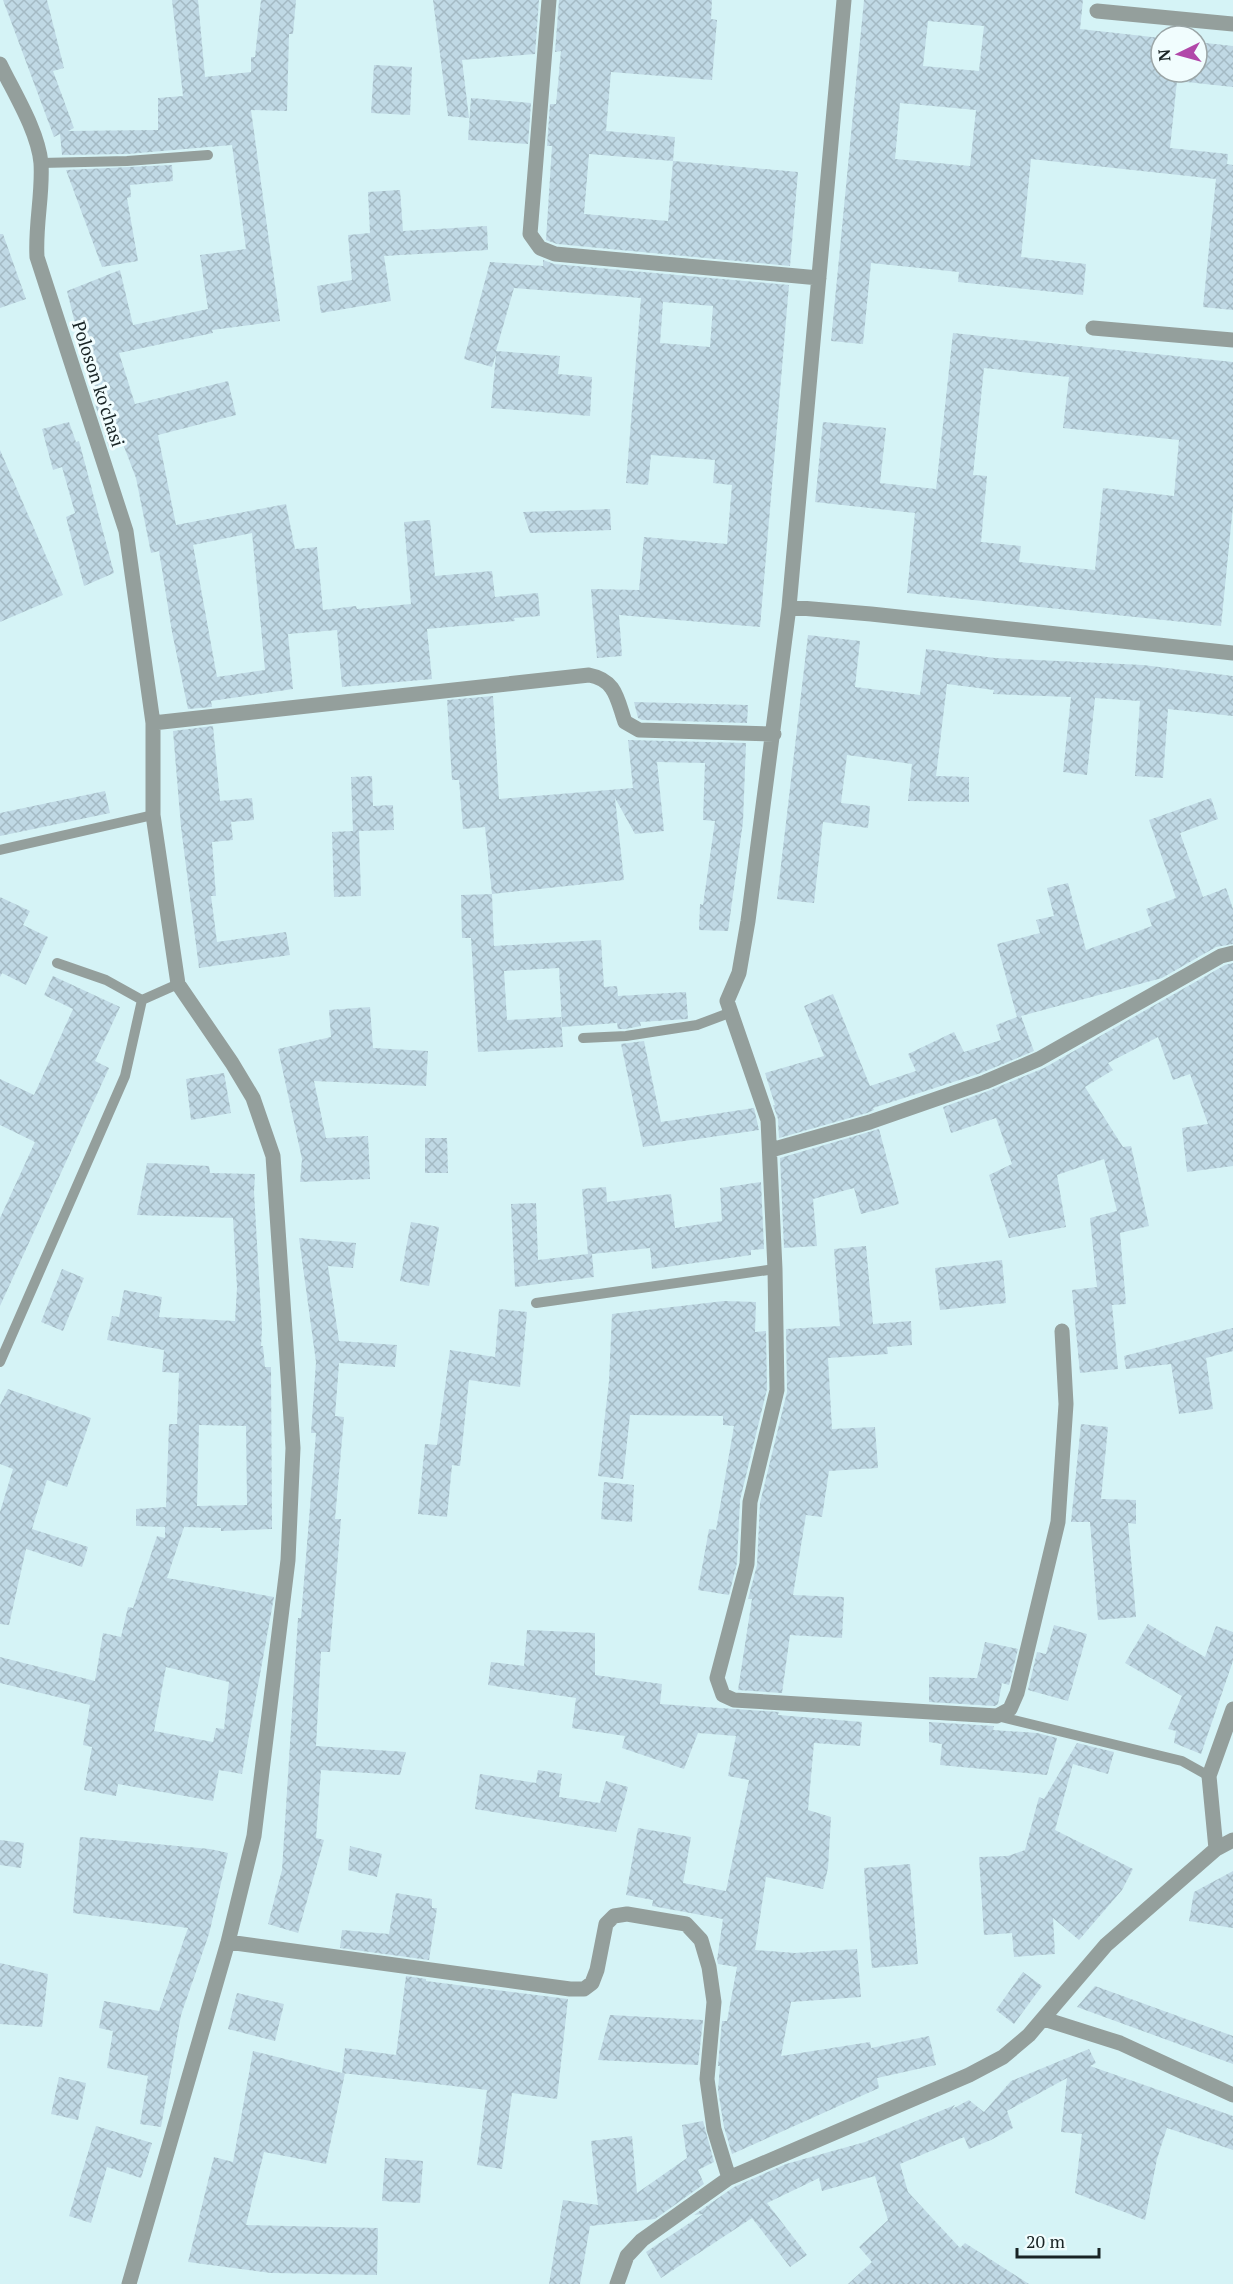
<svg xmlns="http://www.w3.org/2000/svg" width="1233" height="2284" font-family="'PT Serif',serif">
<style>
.building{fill:url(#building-cross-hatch);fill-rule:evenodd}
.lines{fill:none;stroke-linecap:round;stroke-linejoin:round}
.lane{stroke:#949f9c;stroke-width:10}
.street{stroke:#949f9c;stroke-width:15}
.labels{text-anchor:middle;stroke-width:6;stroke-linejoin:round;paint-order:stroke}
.street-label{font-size:18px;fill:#192425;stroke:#f1fdfe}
</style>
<defs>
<pattern id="building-cross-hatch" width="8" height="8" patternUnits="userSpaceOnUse" patternTransform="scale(1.5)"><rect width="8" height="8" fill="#c0d9e5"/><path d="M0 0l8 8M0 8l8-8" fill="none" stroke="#a4bac4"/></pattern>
</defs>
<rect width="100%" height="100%" fill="#d5f3f6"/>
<path class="building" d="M3,0H47L64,68L53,71L74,128L68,131L158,130V98L183,96L172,0H198L205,77L251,72V57H255L261,0H296L293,34H289L287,111L251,110L280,321L212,330L213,333L119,353L135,404L228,381L236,415L158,435L176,525L286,504L295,549L317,547L323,610L356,606L357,609L411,604L404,522L430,520L435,576L492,571L495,597L538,593L540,616L514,618L515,621L427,629L432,679L342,687L337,630L288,634L293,689L211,701L212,707L188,709L172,632L159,551L151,553L136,478L123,444L109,447L95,404L67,291L120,270L133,325L208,309L200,255L246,249L232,145L127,154L62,155L60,134L54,137ZM252,533L265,670L217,677L193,545Z
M433,0H539L535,54L462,60L469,118L448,116Z
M559,0H712L711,19L717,20L712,80L611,72L606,131L675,137L673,161L798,172L790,266L557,244L546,240L552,146H547L550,104H556L561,51L555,52ZM589,154L673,161L668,221L584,214Z
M864,0H1083L1080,29L1161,38V72H1197V42L1233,46V87L1177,81L1170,148L1228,154L1227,164L1233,165V310L1203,307L1216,179L1031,159L1021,257L1086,264L1083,295L958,282L959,272L871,263L863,344L831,341ZM928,21L984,26L979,71L923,66ZM900,103L976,110L970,166L895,159Z
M374,65L412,67L410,115L371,113Z
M471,98L531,103L528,144L468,140Z
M172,165L173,181L130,185L131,197L127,198L138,261L102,267L66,170Z
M400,190L403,231L487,226L488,250L384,256L391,301L321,313L317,286L352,280L348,235L370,233L368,192Z
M0,234H3L26,299L0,308Z
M543,260L554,264L789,285L760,627L619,615L622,656L597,658L591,589L639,590L644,537L727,544L732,485L713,483L715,460L651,455L648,485L626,483L641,298L514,288L496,351L560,356L558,374L592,377L590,416L491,408L496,354L492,367L464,359L490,262L543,266ZM663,302L713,306L710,347L660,343Z
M953,333L1233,362V506L1221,626L907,593L915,513L815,502L823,422L886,428L880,483L936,489ZM984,368L1069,377L1063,428L1179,440L1174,496L1103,488L1095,570L1019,562L1021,546L981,542L987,476L973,475Z
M69,422L76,442L79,441L114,573L84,586L66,517L75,513L62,467L53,470L42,429Z
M0,450L63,595L0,622Z
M610,509L611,530L530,533L523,512Z
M808,635L860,641L855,687L920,695L926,649L995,658L1143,665L1233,676V716L1168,709L1163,778L1135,776L1140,701L1095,698L1087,775L1063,772L1071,697L993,694L994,690L947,684L936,776L969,777V802L908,801L912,764L847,755L841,803L870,806L868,828L823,822L814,903L777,899Z
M493,696L499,799L633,788L628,740L746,743L743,822L728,931L699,930L700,904L703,905L715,821L703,820L705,763L657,762L664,831L635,834L615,798L624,880L492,894L485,827L463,829L459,780H452L447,700Z
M634,702L748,705L747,723L642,720L638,718Z
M213,726L220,801L252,798L254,820L231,822L233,840L212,842L216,896H211L217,942L286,932L290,955L199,968L181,827L173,731Z
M372,776L373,806L393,805L394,830L359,831L361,896L334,897L332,832L353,831L351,777Z
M105,791L110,813L0,836V813Z
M1211,798L1218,819L1180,833L1203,897L1226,888L1233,909V944L1216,947L1162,978L1021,1016L1034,1051L981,1073L873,1108L874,1110L867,1113L779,1138L778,1119L773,1105H775L765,1073L824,1056L804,1006L833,994L870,1086L916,1071L908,1054L954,1032L964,1052L1001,1040L996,1025L1017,1017L997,944L1040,933L1036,920L1054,916L1047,888L1068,883L1086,950L1152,926L1146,909L1176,898L1149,820Z
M492,894L494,946L601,940L604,987L617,986L618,996L686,992L688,1019L640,1022L641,1026L625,1029H618L617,1023L562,1027L559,968L504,971L507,1020L561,1017L563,1047L478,1052L471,938H462L461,895Z
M0,897L30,911L23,925L48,937L26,985L2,973L0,977Z
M1233,963V1166L1187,1172L1182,1128L1208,1124L1190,1074L1173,1080L1158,1037L1108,1063L1113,1070L1085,1087L1123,1147L1131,1146L1149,1226L1120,1233L1126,1304L1112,1305L1118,1369L1080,1373L1072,1290L1097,1287L1090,1218L1117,1211L1104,1159L1057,1175L1066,1227L1009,1238L989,1175L1012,1164L996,1118L951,1133L943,1107L988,1091L1044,1068L1225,965Z
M53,976L120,1007L95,1061L109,1068L0,1306V1218L35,1142L0,1125V1079L34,1095L73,1009L44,995Z
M370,1007L373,1048L428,1051L426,1086L314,1081L326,1138L368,1136L370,1179L300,1182L302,1159L278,1049L331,1037L329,1010Z
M644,1041L661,1122L754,1108L759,1130L643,1147L621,1044Z
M224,1073L231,1113L191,1120L186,1079Z
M879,1129L899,1204L861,1214L854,1188L813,1199L817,1246L784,1248L780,1158Z
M425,1138H447L448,1173H425Z
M147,1163L209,1166L210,1173L255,1174L254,1192L262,1329L261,1346H263L265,1367H271L272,1529L221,1531V1528L184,1527L167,1578L274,1597L242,1774L219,1770L213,1801L118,1784L116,1796L84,1790L92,1747L83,1745L90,1705L0,1683V1657L95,1681L103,1633L121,1637L128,1607L133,1608L157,1536L165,1538V1527L136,1526V1509L166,1507L169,1424H177L179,1373L162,1372L164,1350L107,1340L112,1316L119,1317L124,1290L162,1297L159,1317L235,1321L237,1288L233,1218L137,1215ZM199,1425L246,1426L247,1505L197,1506ZM166,1667L229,1682L224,1729L216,1728L213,1742L154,1731Z
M761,1182L764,1249L751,1250V1255L652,1269L650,1248L592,1254L594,1277L515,1287L511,1204L536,1203L538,1260L588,1254L582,1189L606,1187L607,1202L671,1194L675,1228L722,1221L720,1188Z
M411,1222L439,1227L429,1286L400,1281Z
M299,1238L356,1243L353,1268L328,1266L339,1341L397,1345L395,1367L339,1363L335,1416L344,1417L335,1519H341L330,1652H321L316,1746L406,1752L400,1775L321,1770L316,1838L324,1840L298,1933L268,1924L282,1870L298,1618H301L316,1433H311L316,1362Z
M866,1246L873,1324L911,1321L912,1345L887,1347L888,1354L828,1358L832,1429L875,1427L878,1468L829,1471L822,1517L806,1515L793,1595L844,1597L842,1638L790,1635L782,1693L738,1690L752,1599H748L757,1565L760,1503L787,1392L786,1329L840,1326L834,1249Z
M1002,1260L1006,1303L940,1310L935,1268Z
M62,1269L84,1278L63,1331L41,1322Z
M724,1301L756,1302L755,1332L766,1331L767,1389L740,1500L737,1563L729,1595L698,1590L709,1529L716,1530L734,1426L723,1425V1416L630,1415L623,1479L598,1476L609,1381L612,1314Z
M499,1309L527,1312L520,1387L469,1380L460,1466L452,1465L447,1517L418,1514L425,1444L437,1445L450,1350L495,1357Z
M1233,1328V1351L1206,1358L1213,1409L1179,1414L1171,1364L1126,1369L1124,1356Z
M8,1389L91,1418L67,1487L47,1480L32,1529L88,1547L82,1567L26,1549L9,1625L0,1624V1512L13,1469L0,1464V1405Z
M1081,1424L1108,1427L1101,1499L1136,1500V1524L1128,1523L1136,1617L1098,1620L1090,1522H1071Z
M604,1482L634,1485L632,1522L601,1519Z
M1148,1624L1205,1657L1216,1626L1233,1632V1661L1201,1754L1174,1743L1176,1731L1168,1729L1182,1696L1125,1663Z
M1054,1625L1087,1634L1068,1701L1028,1690L1037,1652L1046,1654Z
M527,1630L595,1633V1675L662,1684L660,1704L779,1712L778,1715L862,1722L860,1746L814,1743L808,1810L831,1817L828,1868L823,1889L766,1877L755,1950L795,1953L857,1949L861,1997L791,2002L781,2056L870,2042L871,2048L929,2036L936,2065L877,2078L879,2088L732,2154L724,2127L718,2090L720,2066H718L722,2021H727L737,1967L718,1964L717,1960L723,1919L652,1906L653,1900L626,1895L638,1828L691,1837L683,1883L726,1891L749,1780L728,1776L736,1736L698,1733L684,1769L622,1748L625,1736L572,1728L576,1698L488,1685L491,1662L524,1666Z
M985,1642L1018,1649L1009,1685L1002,1683L998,1704L995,1706L929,1702V1677L977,1678Z
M929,1722L994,1726L993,1730L1037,1733L1057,1738L1047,1775L940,1765L942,1744L929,1742Z
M1077,1743L1114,1752L1108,1774L1073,1764L1055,1830L1133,1869L1122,1890L1079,1940L1053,1918L1055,1954L1014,1957L1012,1933L984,1935L979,1857L1008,1856L1025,1850L1039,1797L1044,1799Z
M538,1770L562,1774L559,1797L600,1803L606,1781L628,1787L616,1832L475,1809L480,1774L536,1783Z
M80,1837L210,1849L228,1853L209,1934L181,2015L161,2127L140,2124L148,2076L107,2068L113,2031L99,2028L104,2001L159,2011L188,1928L73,1913Z
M0,1840L24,1843L21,1868L0,1865Z
M350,1846L382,1854L377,1877L348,1870Z
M910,1864L918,1964L872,1968L864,1868Z
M1233,1871V1928L1189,1921L1194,1892Z
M396,1893L432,1899V1908H437L429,1960L340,1948L342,1930L389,1934Z
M0,1963L48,1974L42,2027L0,2024Z
M1023,1972L1042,1986L1014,2024L996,2010Z
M406,1976L426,1979V1981L568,1999L557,2099L512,2093L502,2169L477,2165L487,2090L342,2073H345L326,2164L264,2152L246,2225L378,2228L377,2275L271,2273L188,2262L214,2157L233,2162L253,2051L342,2073L345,2048L396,2055Z
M1095,1986L1233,2036V2064L1077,2007Z
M237,1993L284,2004L275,2041L228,2029Z
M610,2015L703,2020L698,2065L598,2060Z
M1089,2049L1096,2063L1090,2066L1233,2116V2150L1167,2128L1157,2159L1145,2220L1075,2193L1082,2134L1061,2132L1067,2078L1007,2111L1013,2128L991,2140L969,2149L964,2137L900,2164L908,2192L960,2248L965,2243L1029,2284H848L872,2262L859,2247L888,2220L875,2176L822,2191L819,2178L767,2203L807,2255L790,2267L752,2218L661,2278L646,2252L703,2214L694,2215L734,2187L786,2164L865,2142L955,2105L952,2109L969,2100L984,2112L1011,2081Z
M59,2077L86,2083L78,2120L51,2114Z
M703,2121L714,2162L698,2170L704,2184L655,2219L590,2226L580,2284H549L563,2200L598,2205L591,2141L632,2136L637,2193L687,2158L682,2125Z
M96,2126L152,2143L141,2178L107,2167L91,2223L69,2216Z
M385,2158L423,2161L420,2203L382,2201Z"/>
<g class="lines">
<path class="lane" d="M41,163L127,161L208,155
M0,850L153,815
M57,963L106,980L142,1000
M583,1038L626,1036L697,1025L729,1013
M536,1303L775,1269
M0,1362L125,1076L142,1000L178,984
M997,1716L1182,1761L1209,1776"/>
<path class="street" d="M549,0L530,234L540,248L555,254L819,278
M844,0L789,607L748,921L739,973L727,1001L768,1120L775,1269L777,1390L750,1502L747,1564L717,1678L723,1695L734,1700L997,1716L1010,1709L1017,1693L1058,1522L1066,1404L1062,1331
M1097,11L1233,24
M0,64C14,93 38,131 41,163C43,194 35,225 37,257L126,531L153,723V815L178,984L232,1063L253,1098L273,1156L293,1448L288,1560L254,1836L228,1942L129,2284
M1093,328L1233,340
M789,607L871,614L1233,653
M153,723L589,675C616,680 617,699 625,722L639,730L774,734
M771,1150L870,1122L985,1082L1039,1059L1221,956L1233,953
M1216,1849L1209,1776L1233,1709
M228,1942L570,1989H584L592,1983L597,1970L606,1924L614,1916L627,1914L686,1924L701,1940L709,1967L714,2002L707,2079L714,2129L729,2178
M1044,2019L1120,2043L1233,2095
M617,2284L627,2256L642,2240L729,2178L969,2075L1003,2057L1029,2035L1106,1945L1216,1849L1233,1840"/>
</g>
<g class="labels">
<g class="street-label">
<text transform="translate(98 384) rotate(72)" y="6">Poloson ko'chasi</text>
</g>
</g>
<g transform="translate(1179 54) rotate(265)"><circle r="28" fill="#f1fdfe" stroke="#9ba6a7" stroke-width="1.5"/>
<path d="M0-4.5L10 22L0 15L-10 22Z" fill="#b147a9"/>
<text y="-9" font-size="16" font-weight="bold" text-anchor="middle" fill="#192425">N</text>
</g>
<path d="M1017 2248v9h82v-9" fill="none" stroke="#192425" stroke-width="3"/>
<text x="1026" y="2248" font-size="18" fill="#192425" stroke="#f1fdfe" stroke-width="4.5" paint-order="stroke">20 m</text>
</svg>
